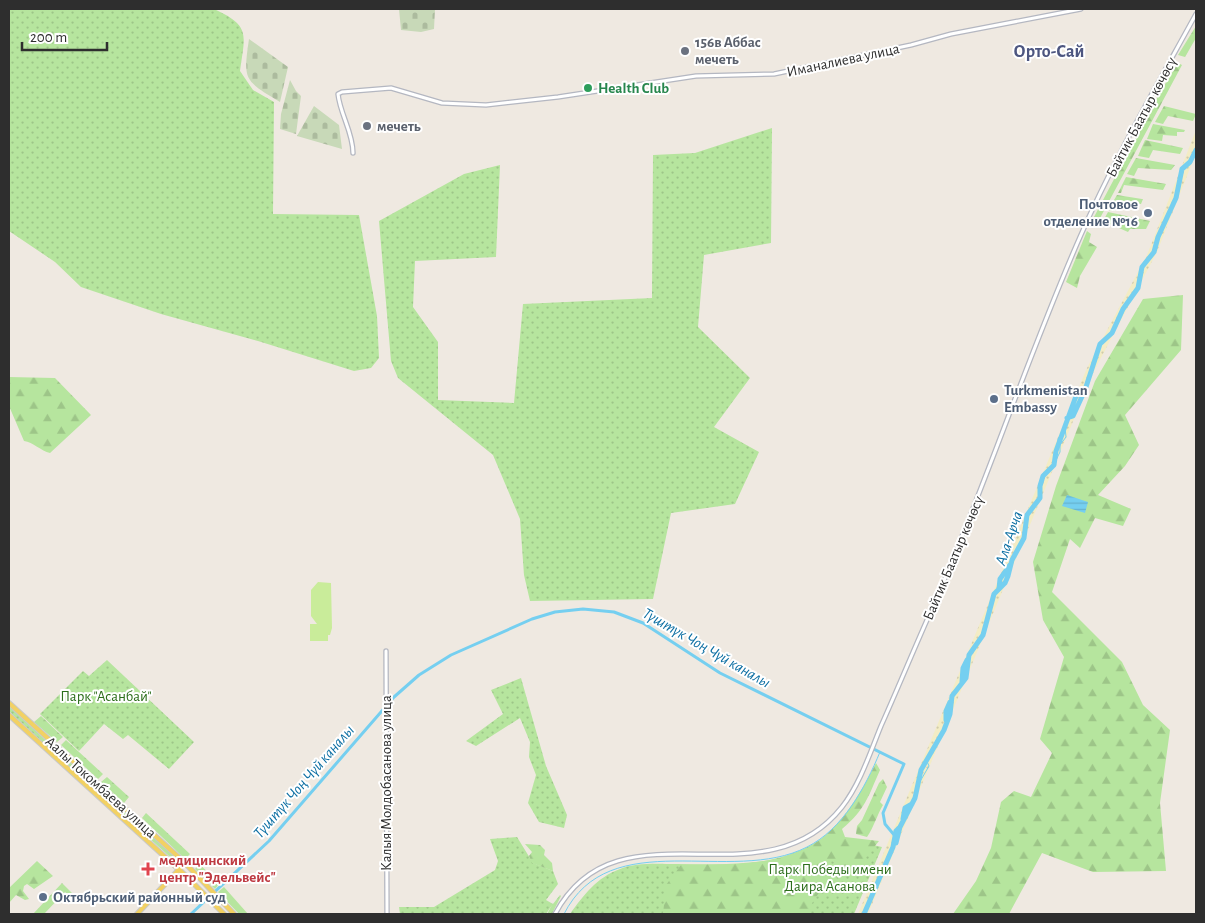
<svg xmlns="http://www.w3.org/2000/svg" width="1205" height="923" font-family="'Alegreya Sans',sans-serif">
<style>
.green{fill:url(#green-dots)}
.forest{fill:url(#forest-firs)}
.sand{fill:url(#sand-dots)}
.cemetery{fill:url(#cemetery-stones)}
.pitch{fill:#c9ec9a}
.water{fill:url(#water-rules)}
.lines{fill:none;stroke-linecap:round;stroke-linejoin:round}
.stream{stroke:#75cff0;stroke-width:1}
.canal{stroke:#75cff0;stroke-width:3}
.river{stroke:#75cff0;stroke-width:5}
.secondary-casing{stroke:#b4b7c1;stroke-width:5.5}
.primary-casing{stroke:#c9c9c9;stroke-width:6}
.secondary{stroke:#fff;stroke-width:3}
.primary{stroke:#f2d163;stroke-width:4}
.worship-dot{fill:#6b7280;stroke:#fff;stroke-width:2}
.leisure-dot{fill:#2e9e5b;stroke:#fff;stroke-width:2}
.service-dot{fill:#5c6f8a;stroke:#fff;stroke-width:2}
.health-dot{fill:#e0444e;stroke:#fff;stroke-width:2}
.labels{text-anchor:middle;stroke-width:4;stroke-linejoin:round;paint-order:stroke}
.worship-label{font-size:15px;font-weight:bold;fill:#5b616d;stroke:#fff;text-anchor:start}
.street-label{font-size:15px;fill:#2e2e2e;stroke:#fff}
.leisure-label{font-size:15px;font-weight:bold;fill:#27864d;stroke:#fff;text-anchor:start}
.service-label{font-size:15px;font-weight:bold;fill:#4e5e75;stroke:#fff;text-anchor:start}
.park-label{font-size:15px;fill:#2c6e1b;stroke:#fff}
.health-label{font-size:15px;font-weight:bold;fill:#be3a42;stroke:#fff;text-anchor:start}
.water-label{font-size:16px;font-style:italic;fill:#0d6fa3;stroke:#fff}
.quarter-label{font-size:18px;font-weight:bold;fill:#4d5680;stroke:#fff}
</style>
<defs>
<pattern id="green-dots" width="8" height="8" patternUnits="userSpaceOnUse" patternTransform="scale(1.25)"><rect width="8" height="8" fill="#b6e59e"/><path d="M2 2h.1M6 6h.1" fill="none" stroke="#9dc588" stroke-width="1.8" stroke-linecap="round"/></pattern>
<pattern id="forest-firs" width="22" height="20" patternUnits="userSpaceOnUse" patternTransform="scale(1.25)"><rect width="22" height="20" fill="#b6e59e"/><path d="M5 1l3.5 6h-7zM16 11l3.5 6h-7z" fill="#9dc588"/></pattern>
<pattern id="sand-dots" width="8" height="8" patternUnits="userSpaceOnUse" patternTransform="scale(1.25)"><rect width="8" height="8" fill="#f3ecc5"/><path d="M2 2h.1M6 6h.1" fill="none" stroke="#d1cbaa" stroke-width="1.8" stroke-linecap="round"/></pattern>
<pattern id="cemetery-stones" width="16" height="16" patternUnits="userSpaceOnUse" patternTransform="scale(1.25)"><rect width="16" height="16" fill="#c8d9b8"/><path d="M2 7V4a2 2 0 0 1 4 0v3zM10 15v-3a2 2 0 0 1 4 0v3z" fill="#acbb9e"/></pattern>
<pattern id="water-rules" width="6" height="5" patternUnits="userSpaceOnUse" patternTransform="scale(1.25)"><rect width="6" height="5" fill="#75cff0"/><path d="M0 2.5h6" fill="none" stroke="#66b2ce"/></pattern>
</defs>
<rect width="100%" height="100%" fill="#efe9e1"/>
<path class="green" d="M9,9H214C251,26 245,34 240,71L253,90L274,102L273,214L359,215L377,316L379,358L371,368L354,371L258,341L161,314L81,287L55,262L9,231Z
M772,128L771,243L704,255L698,327L750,378L714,427L759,452L735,504L671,513L653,599L530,601L524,575L520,519L493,455L398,378L391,361L379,221L464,174L500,165L496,257L415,261L413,307L438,342V400L514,403L523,304L652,298L653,155L695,153Z
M107,660L194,742L169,769L128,735L123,739L104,724L79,751L40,714L83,671L89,676Z
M521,678L546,766L567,815L564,828L539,822L528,803L536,775L529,757L530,742L520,718L476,746L466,741L503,714L491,690Z
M9,706L53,747L50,750L9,711Z
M56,750L176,857L175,859L169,856L54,752Z
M827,835L882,847L854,914H570C583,896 597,877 620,869C636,862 659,864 677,864C730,865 782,868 827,835Z
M517,837L533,863L553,871L558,884L546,900L553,904L560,895L561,896L552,914H547L552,905L546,914H400L399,907H434L495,870L498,861L490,839Z"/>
<path class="forest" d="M1196,26V38L1185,57L1178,55Z
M1178,63L1182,65L1099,220L1094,217L1158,96Z
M1164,106L1196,114L1193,121L1168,116L1163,124L1155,122Z
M1153,124L1185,130L1184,132H1177V136L1163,135L1162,141L1147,139Z
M1145,140L1183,148L1180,154L1153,150L1149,158L1138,156Z
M1136,158L1175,165L1171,170L1138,168L1134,176L1127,174Z
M1126,177L1166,184L1163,190L1124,185L1121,193H1118Z
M1117,195L1142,199H1143L1141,204L1117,203L1114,211L1108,210Z
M1108,212L1150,221L1146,229H1130L1128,232L1103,221Z
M1087,231L1091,234L1089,242L1097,247L1080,276L1077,288L1066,282Z
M1183,295L1181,350L1125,415L1139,445L1125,466L1098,495L1131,509L1123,526L1095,518L1080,548L1070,539L1052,592L1122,662L1143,705L1170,730L1160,803L1166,871L1093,872L1042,853L1009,914H953L976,881L991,848L1001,802L1014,791L1031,797L1052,753L1040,739L1064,657L1043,620L1033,562L1056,486L1095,381L1143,299Z
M9,377L55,378L91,415L50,453C41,451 33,442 24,441L9,406Z
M41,716L63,737L57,742L34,722Z
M66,740L103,774L98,779L61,745Z
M876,763L880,770C868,797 865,810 842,829L845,837L879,841L863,861L867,862L871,858L873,860L866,869L862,866L848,871L829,859L824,866L830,875V882L824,885L805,914H663L666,885L681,865C788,863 824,866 876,763Z
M107,777L129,797L124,803L101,782Z
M883,779L887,787L880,802L883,805C877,815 874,827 867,837L856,834L857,826L862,820L879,783Z
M146,813L190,854L185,859L142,818Z
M525,844L540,845L545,850L544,855L552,863L553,871L532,863L529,856L532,852Z
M37,861L53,876L34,889L27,884L24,886L23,891L29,899L25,900L16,895L9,903V888Z
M199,864L220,883L215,889L195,869Z
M62,883L74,895L71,897L65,892L44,914H33Z
M224,887L248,914H239L218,892Z"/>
<path class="sand" d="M1196,130V153L1157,252L1094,371L868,914H858L1087,368L1147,255Z"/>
<path class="cemetery" d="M399,9H435L434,29L421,32L401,30Z
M249,39L288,67L280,102C244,80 243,81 249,39Z
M290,80L296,91L301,96L296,134L280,129L281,114Z
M314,106L339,125L342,149L297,136Z"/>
<path class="pitch" d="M318,582L331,583L332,628L330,635H328V641H310V624H317L311,616V590Z"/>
<path class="water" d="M1067,495L1088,502L1085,513L1062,506Z"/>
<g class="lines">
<path class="stream" d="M1058,447V439L1063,431
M1056,460L1060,452V445L1066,437L1065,427
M1006,570V580
M918,785L929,766L926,759
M564,914C610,823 731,886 807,847C843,829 865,788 880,752"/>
<path class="canal" d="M191,914L269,841L394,697L419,675L451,655L532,619L555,612L583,609L614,612L643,623L720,673L904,764L883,813L885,824L895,836"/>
<path class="river" d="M1067,418L1073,416L1085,390
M999,589L1000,579L1010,565
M962,682L963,668L967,660
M946,720V711L950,702
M903,819L905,808L912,804
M896,843L900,827
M864,914L893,847L896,831L900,827L915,798L921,770L944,730L950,714L952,696L966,678L969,655L983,635L994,594L1005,583L1008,576L1012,560L1024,538L1027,515L1040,498V486L1043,476L1054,465L1056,451L1076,396L1085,390L1100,344L1112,333L1123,309L1138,288L1142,267L1154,252L1158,237L1176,198L1182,169L1190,162L1196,150"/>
<g class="secondary-casing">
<path id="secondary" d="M353,153C353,132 340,114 338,94L342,92L391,88L442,103L486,105L558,97L696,76L774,74L911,45L951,34L1081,9
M386,651L387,914
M555,914C618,796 762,908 842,807C860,784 870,753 881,726C898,688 914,649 931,611C985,488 1026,360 1080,237C1113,161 1156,87 1196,14"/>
</g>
<g class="primary-casing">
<path id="primary" d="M9,703L185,863L234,914
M9,715L186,876L224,914
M137,914L185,863"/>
</g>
<use href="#secondary" class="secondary"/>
<use href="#primary" class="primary"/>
</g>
<g class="worship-dot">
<circle cx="685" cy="51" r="5"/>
<circle cx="367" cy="126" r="5"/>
</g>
<circle class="leisure-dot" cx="588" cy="88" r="5"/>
<g class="service-dot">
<circle cx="1148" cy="213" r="5"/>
<circle cx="994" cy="399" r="5"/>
<circle cx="43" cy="897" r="5"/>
</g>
<path class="health-dot" d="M145.5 861.5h5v5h5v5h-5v5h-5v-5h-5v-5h5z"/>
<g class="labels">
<g class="worship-label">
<text x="695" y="47">156в Аббас<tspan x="695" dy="17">мечеть</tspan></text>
<text x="377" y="131">мечеть</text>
</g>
<g class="street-label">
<text transform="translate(843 60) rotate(-12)" y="5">Иманалиева улица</text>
<text transform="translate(1141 117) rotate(-62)" y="5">Байтик Баатыр көчөсү</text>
<text transform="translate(953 558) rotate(-67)" y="5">Байтик Баатыр көчөсү</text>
<text transform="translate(386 783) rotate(-90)" y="5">Калыя Молдобасанова улица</text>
<text transform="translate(101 787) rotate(42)" y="5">Аалы Токомбаева улица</text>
</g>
<g class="leisure-label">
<text x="598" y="93">Health Club</text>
</g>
<g class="service-label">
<text x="1138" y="209" text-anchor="end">Почтовое<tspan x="1138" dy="17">отделение №16</tspan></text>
<text x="1004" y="395">Turkmenistan<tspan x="1004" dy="17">Embassy</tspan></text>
<text x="53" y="902">Октябрьский районный суд</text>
</g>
<g class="park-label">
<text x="106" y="701">Парк "Асанбай"</text>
<text x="830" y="874">Парк Победы имени<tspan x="830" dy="17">Даира Асанова</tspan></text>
</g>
<g class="health-label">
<text x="159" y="865">медицинский<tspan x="159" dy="17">центр "Эдельвейс"</tspan></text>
</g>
<g class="water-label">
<text transform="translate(1008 538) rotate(-71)" y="6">Ала-Арча</text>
<text transform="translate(707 647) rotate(30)" y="6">Түштүк Чоң Чүй каналы</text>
<text transform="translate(303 781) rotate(-49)" y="6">Түштүк Чоң Чүй каналы</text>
</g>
<g class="quarter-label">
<text x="1049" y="57">Орто-Сай</text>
</g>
</g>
<rect width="1205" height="923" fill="none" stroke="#2e2e2e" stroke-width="20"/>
<path d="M22 42v8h85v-8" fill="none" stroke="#2e2e2e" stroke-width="2.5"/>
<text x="30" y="42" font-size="15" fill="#2e2e2e" stroke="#ffffff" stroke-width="4" paint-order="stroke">200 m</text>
</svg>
